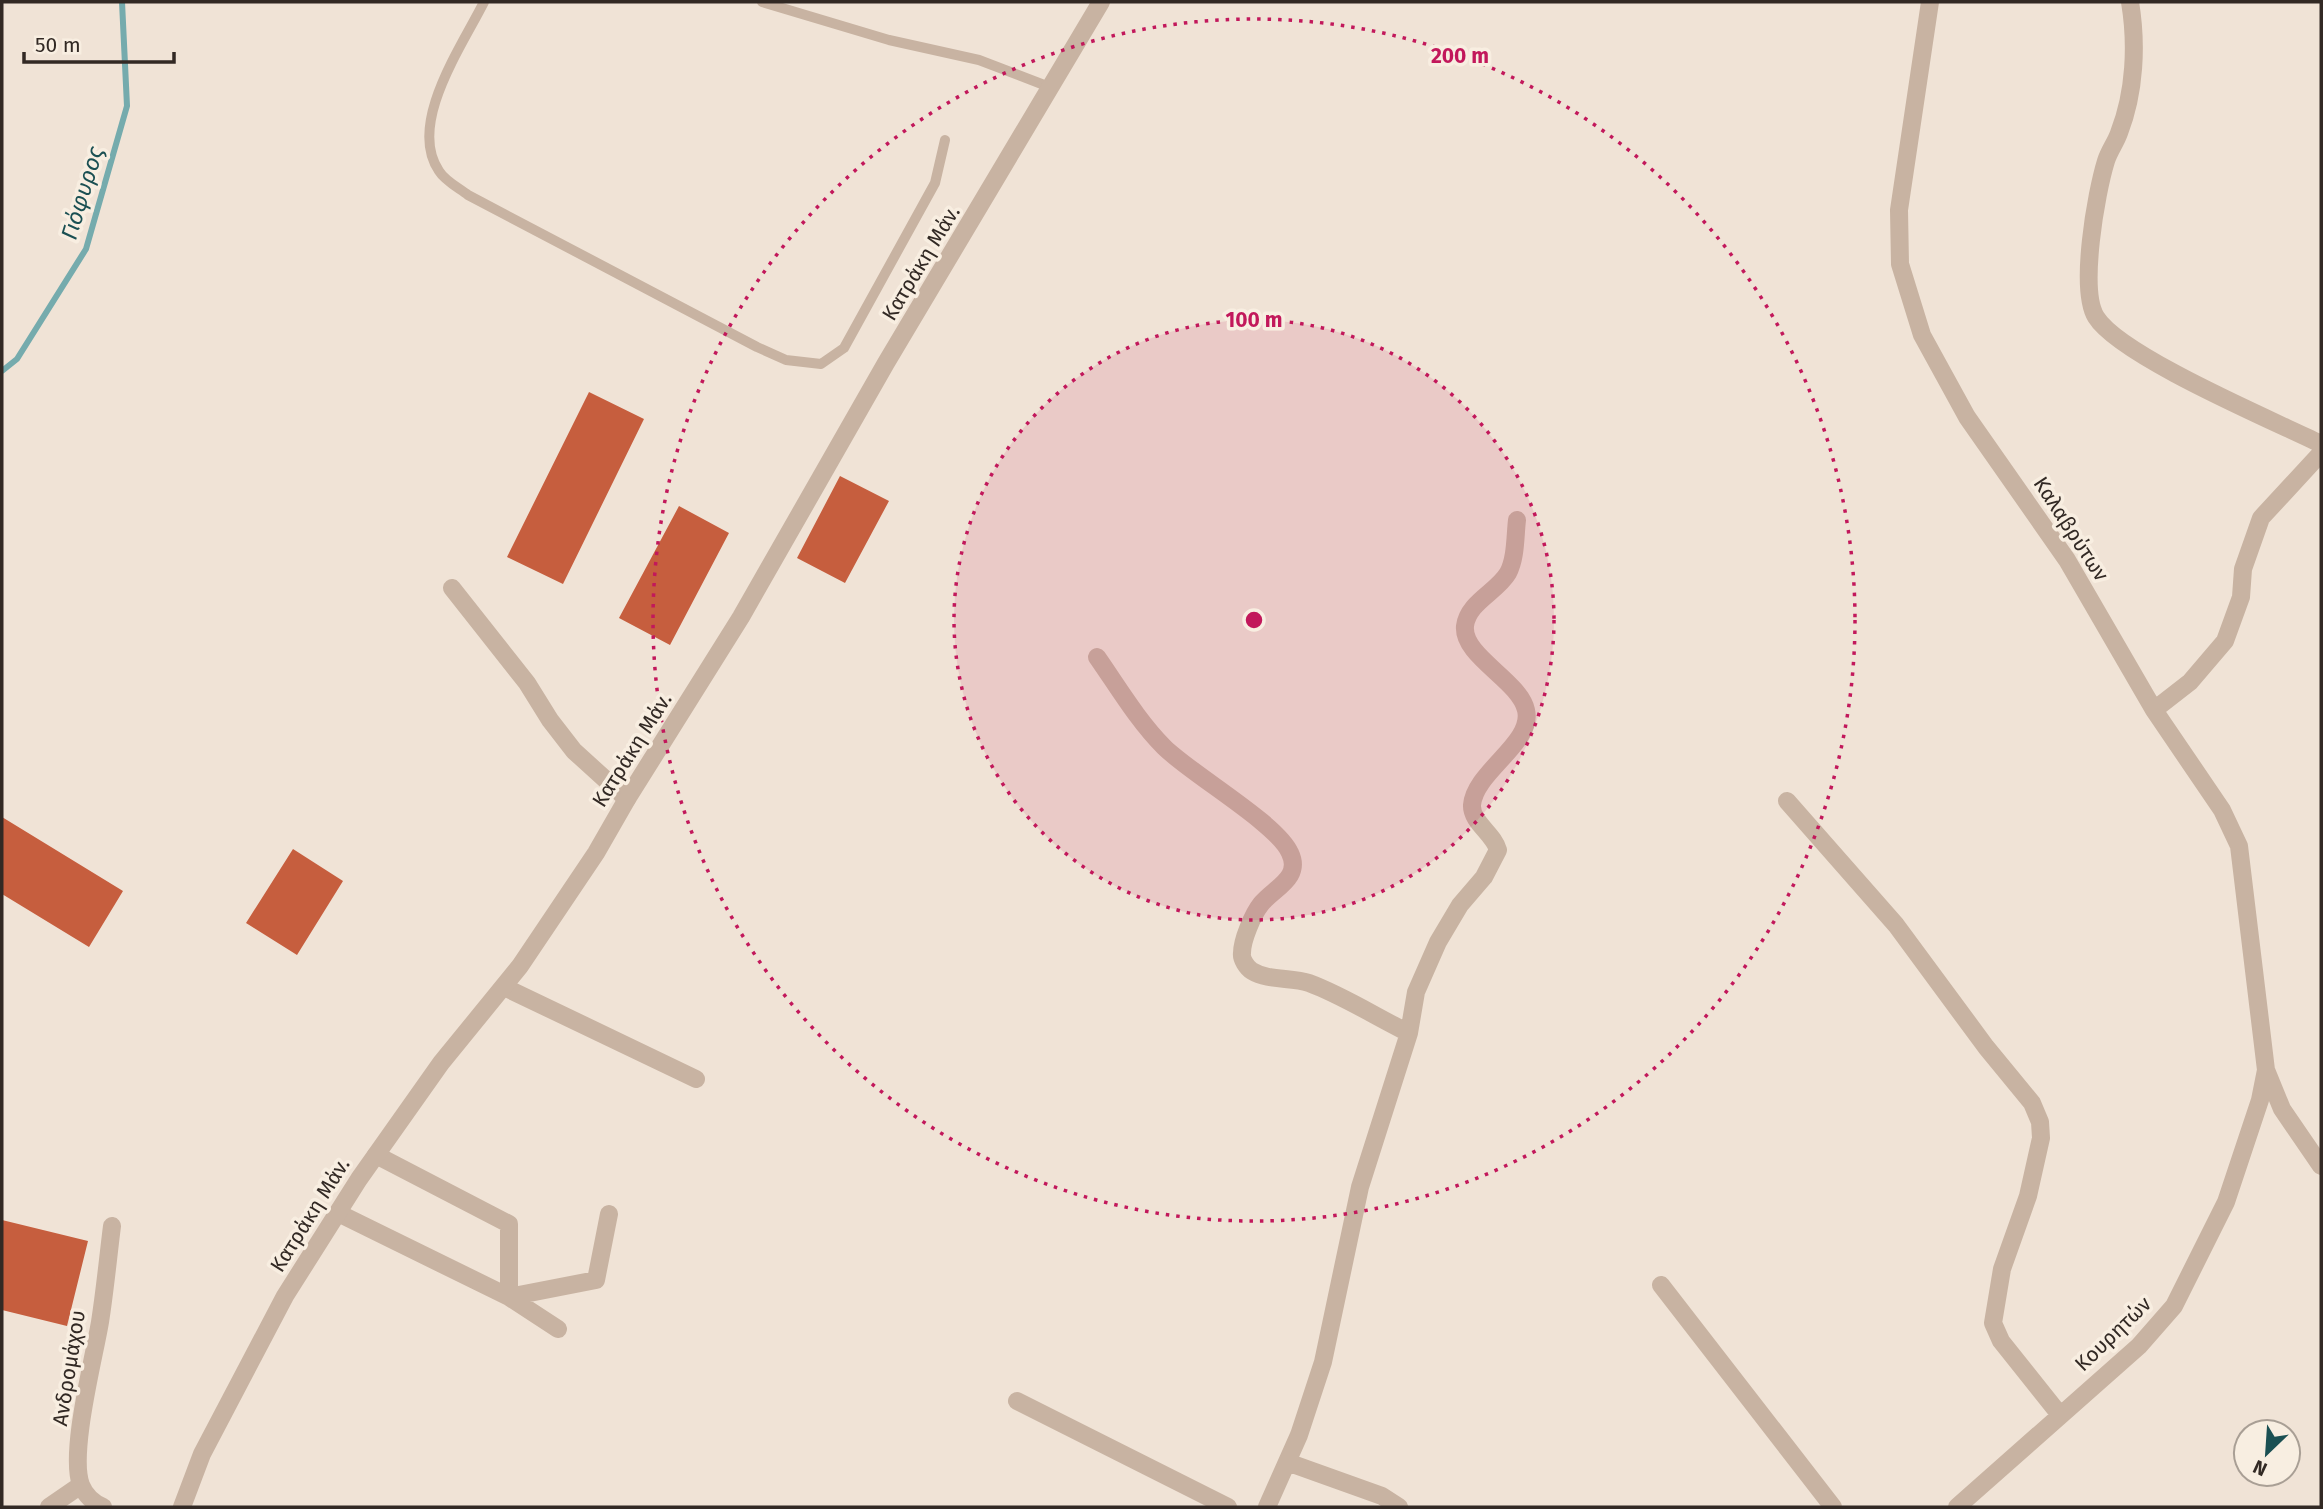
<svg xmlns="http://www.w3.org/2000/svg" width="2323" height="1509" font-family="'Fira Sans',sans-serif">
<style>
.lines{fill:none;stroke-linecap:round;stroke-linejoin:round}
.stream{stroke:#75abad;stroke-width:6}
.building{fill:#c65e3e}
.service{stroke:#c8b3a2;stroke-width:10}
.minor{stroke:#c8b3a2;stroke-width:18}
.tertiary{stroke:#c8b3a2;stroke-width:18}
.ring{fill:none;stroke:#c2185b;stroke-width:3.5;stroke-dasharray:3.5 7}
.labels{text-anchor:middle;stroke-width:7;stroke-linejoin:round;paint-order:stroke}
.street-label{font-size:21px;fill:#322924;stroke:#f8eee1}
.water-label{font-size:23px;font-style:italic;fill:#1b5053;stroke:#f8eee1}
.centre{fill:#c2185b;stroke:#f8eee1;stroke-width:3.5}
.ring-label{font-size:21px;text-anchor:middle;font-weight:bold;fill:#c2185b;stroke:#f8eee1;stroke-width:7;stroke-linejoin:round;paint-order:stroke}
</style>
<rect width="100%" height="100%" fill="#f0e3d6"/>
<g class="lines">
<path class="stream" d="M2,371L17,359L86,249L127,106L122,2"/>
</g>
<path class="building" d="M589,392L644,419L563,584L507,557Z
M840,476L889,501L845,583L797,558Z
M679,506L729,533L670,645L619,618Z
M2,817L123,891L89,947L2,894Z
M293,849L343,881L297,955L246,923Z
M2,1220L88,1241L67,1326L2,1310Z"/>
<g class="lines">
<path class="service" d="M484,2C462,46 407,124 439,171C445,181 459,188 468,195L757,347L786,360L821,364L844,348L935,183L945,140
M762,2L889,40L979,60L1052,88"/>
<path class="minor" d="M1930,2L1899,210L1900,264L1922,335L1967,417L2067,560L2154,710L2222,810L2239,846L2266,1070L2282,1109L2321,1166
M2130,2C2137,44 2135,92 2119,133C2116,142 2109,151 2106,161C2096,193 2079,290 2096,317C2120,356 2274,421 2321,444
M452,588L527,683L550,720L574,751L627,799
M1097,657C1118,687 1138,721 1164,747C1191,774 1278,824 1290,853C1302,878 1274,888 1261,904C1253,914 1242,940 1242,953C1241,959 1247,968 1252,971C1268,981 1292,977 1309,983C1342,995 1378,1018 1409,1033
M2154,710L2190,682L2225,641L2241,597L2243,569L2261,518L2321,453
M1787,801L1896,925L1986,1047L2032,1103L2040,1122L2041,1138L2028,1196L2002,1269L1993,1323L2001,1341L2060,1415
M504,987L696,1079
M376,1155L509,1224V1297
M338,1213L509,1297L558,1329
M1661,1285L1833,1507
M509,1297L596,1280L609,1214
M1017,1401L1228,1507
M1287,1462L1382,1496L1399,1507
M49,1507L81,1485
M103,1507C94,1503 85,1495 81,1485C69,1453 94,1358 100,1322C105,1290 108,1258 112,1226
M1267,1507L1299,1435L1323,1362L1360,1187L1409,1033L1416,992L1438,942L1460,905L1484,877L1498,850C1494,834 1471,822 1472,805C1475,771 1534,743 1526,710C1519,680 1462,656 1465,626C1468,602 1497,592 1508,573C1516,558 1515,537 1517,520
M1957,1507L2139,1346L2174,1306L2226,1202L2260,1100L2266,1070"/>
<path class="tertiary" d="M182,1507L202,1454L285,1296L359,1179L441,1063L520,966L596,853L627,799L741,617L886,363L1101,2"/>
</g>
<circle cx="1254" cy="620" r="300" fill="#c2185b" fill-opacity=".12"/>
<g class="ring">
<circle cx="1254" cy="620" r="300"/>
<circle cx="1254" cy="620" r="601"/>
</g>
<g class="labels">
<g class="street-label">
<text transform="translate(921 263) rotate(-59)" y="7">Κατράκη Μάν.</text>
<text transform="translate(2071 529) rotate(57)" y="7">Καλαβρύτων</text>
<text transform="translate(632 750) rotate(-58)" y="7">Κατράκη Μάν.</text>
<text transform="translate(310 1215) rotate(-58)" y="7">Κατράκη Μάν.</text>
<text transform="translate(2113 1334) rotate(-44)" y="7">Κουρητών</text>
<text transform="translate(69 1368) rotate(-81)" y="7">Ανδρομάχου</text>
</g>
<g class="water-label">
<text transform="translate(82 193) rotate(-73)" y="8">Γιόφυρος</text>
</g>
</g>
<circle cx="1254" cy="620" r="10" class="centre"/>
<g class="ring-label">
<text x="1460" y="63">200 m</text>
<text x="1254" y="327">100 m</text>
</g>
<rect width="2323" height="1509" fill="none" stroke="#322924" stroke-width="7"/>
<g transform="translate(2267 1453) rotate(205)"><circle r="33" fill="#f8eee1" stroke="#a99f95" stroke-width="2"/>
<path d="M0-5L12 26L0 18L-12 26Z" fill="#1b5053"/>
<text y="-10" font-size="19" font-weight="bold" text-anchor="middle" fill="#322924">N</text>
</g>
<path d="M24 52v10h150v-10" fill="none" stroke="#322924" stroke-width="3.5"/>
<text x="35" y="52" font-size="21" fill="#322924" stroke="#f8eee1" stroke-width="5" paint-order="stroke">50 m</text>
</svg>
